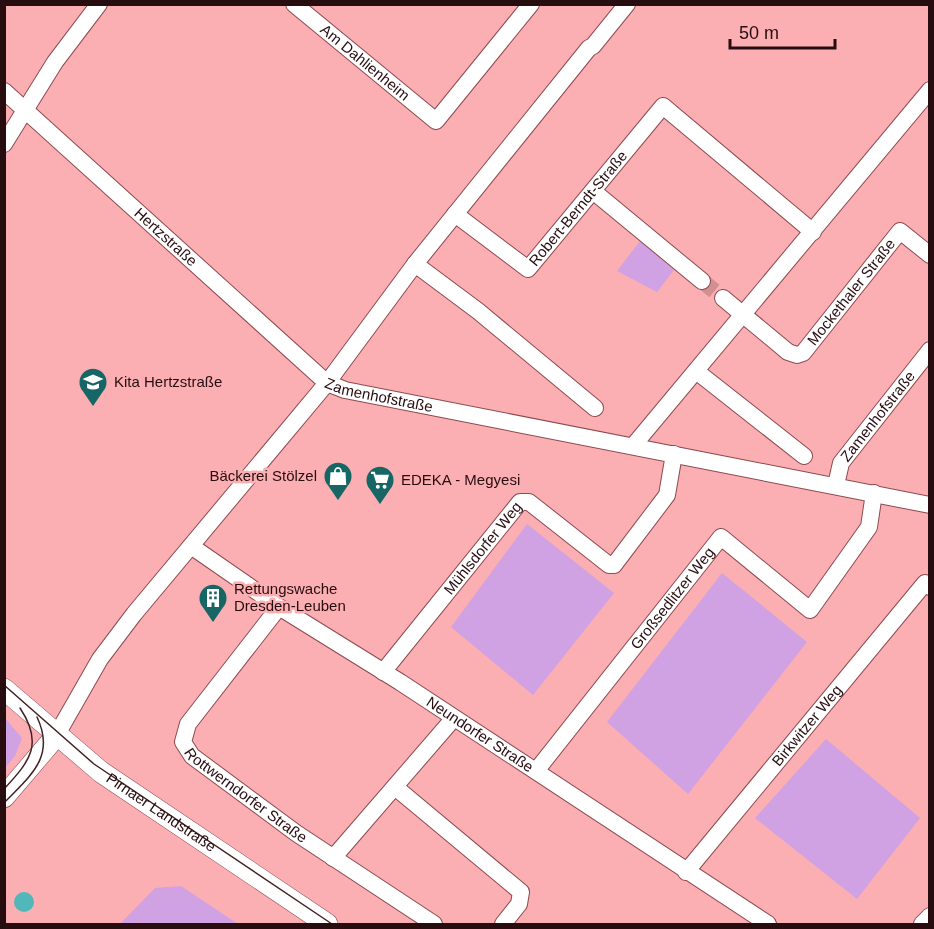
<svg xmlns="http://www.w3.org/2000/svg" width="934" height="929" font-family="Arial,sans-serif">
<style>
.green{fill:#d0a1e3}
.water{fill:#52b7b8}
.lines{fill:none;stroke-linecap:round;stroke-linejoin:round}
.minor-tunnel{stroke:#d18f92;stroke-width:16;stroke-dasharray:16 8;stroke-linecap:butt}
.minor-casing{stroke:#8c4a4f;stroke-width:18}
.tertiary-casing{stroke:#8c4a4f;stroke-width:22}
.minor{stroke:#fff;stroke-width:16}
.tertiary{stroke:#fff;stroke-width:21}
.tram{stroke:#422224;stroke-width:1.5}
.labels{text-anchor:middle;stroke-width:5;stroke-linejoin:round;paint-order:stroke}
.street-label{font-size:15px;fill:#270d0f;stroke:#fbafb3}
.poi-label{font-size:15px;fill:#270d0f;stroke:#fbafb3;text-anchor:start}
</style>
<rect width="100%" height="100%" fill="#fbafb3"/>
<path class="green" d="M640,241L674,270L657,292L617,271Z
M527,524L614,593L533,695L451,627Z
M722,573L807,642L688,794L607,722Z
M5,718L22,738L15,756L5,768Z
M826,739L920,818L857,899L755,818Z
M181,886L238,924H120L155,888Z"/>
<path class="water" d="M14 902a10 10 0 1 1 20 0a10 10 0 1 1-20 0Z"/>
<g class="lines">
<path class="minor-tunnel" d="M702,281L723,298"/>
<g class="minor-casing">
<g id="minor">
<path id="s1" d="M294,4L436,121L531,4"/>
<path id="s2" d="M4,91L327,383L345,390L930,505"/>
<path d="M4,144L55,62L99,4"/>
<path d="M593,191L702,281"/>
<path id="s3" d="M455,214L528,269L663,106L813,232"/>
<path d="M415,264L478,311L595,408"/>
<path id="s4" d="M723,298L788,352L797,355L803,353L900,231L930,255"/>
<path d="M696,371L804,456"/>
<path d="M633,446L930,90"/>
<path id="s5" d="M836,485L841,463L930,350"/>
<path id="s6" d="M191,546L279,607L400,682L768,924"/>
<path id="s7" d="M279,607L188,724L183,742L192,756L296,833L434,924"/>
<path id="s8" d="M383,672L520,502H529L609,565H614L667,495L674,454"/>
<path d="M56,736L100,659L134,614L327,383L415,264L589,48L593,46L627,4"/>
<path id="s9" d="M536,771L721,537L810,610L869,527L874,493"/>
<path d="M395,787L521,892L519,904L503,924"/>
<path d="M333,858L454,718"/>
<path id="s10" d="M686,872L925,583L930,587"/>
<path d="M922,924L930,916"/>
</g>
</g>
<g class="tertiary-casing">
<g id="tertiary">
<path id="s11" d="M4,689L101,772L327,924"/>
<path d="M4,797L56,736"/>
</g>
</g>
<use href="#minor" class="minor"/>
<use href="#tertiary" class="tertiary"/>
<path class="tram" d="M4,685L94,764L332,924
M4,789C30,761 44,744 20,708
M4,803C30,776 56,757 37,717"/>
</g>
<defs>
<g id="school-pin" transform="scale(1.5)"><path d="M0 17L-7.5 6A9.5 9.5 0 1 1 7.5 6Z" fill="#176666" stroke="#fbafb3"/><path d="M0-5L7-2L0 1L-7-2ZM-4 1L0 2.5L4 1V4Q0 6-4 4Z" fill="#fff"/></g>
<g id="shop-pin" transform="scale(1.5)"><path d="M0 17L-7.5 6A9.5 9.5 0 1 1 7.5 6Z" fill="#176666" stroke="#fbafb3"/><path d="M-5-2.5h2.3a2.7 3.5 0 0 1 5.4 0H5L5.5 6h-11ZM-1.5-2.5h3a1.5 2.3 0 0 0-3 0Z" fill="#fff"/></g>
<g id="supermarket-pin" transform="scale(1.5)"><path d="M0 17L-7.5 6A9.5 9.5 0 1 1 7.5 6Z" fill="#176666" stroke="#fbafb3"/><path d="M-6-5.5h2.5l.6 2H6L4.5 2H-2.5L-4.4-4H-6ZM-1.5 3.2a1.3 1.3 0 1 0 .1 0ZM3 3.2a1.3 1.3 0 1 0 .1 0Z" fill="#fff"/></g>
<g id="building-pin" transform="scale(1.5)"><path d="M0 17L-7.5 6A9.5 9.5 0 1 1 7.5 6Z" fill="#176666" stroke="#fbafb3"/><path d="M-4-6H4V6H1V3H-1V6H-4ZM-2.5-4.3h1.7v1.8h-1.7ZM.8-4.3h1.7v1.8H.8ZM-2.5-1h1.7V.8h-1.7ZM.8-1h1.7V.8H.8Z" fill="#fff"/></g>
</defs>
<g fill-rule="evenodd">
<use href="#school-pin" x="93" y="382"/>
<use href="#shop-pin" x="338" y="476"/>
<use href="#supermarket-pin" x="380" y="480"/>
<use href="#building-pin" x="213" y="598"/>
</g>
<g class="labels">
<g class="street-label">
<text dy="5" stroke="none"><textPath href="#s1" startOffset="92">Am Dahlienheim</textPath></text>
<text dy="5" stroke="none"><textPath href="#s3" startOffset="170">Robert-Berndt-Straße</textPath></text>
<text dy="5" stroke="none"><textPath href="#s2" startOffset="218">Hertzstraße</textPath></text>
<text dy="5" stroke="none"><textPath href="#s4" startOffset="178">Mockethaler Straße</textPath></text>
<text dy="5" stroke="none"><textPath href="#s2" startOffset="489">Zamenhofstraße</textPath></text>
<text dy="5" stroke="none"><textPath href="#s5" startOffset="82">Zamenhofstraße</textPath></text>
<text dy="5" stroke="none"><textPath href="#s8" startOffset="159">Mühlsdorfer Weg</textPath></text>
<text dy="5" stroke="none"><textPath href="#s9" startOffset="220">Großsedlitzer Weg</textPath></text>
<text dy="5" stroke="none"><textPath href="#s10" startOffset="190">Birkwitzer Weg</textPath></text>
<text dy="5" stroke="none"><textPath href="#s6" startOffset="345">Neundorfer Straße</textPath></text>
<text dy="5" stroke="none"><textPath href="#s7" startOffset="250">Rottwerndorfer Straße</textPath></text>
<text dy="5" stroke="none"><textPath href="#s11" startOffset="200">Pirnaer Landstraße</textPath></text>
</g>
<g class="poi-label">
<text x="114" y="387">Kita Hertzstraße</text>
<text x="317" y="481" text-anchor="end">Bäckerei Stölzel</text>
<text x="401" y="485">EDEKA - Megyesi</text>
<text x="234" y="594">Rettungswache<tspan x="234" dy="17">Dresden-Leuben</tspan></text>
</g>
</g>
<rect width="934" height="929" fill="none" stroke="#270d0f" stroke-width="12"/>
<path d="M730 39v9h105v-9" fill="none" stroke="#270d0f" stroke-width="3"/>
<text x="739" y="39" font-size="18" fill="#270d0f" stroke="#fbafb3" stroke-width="4.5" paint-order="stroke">50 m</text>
</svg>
